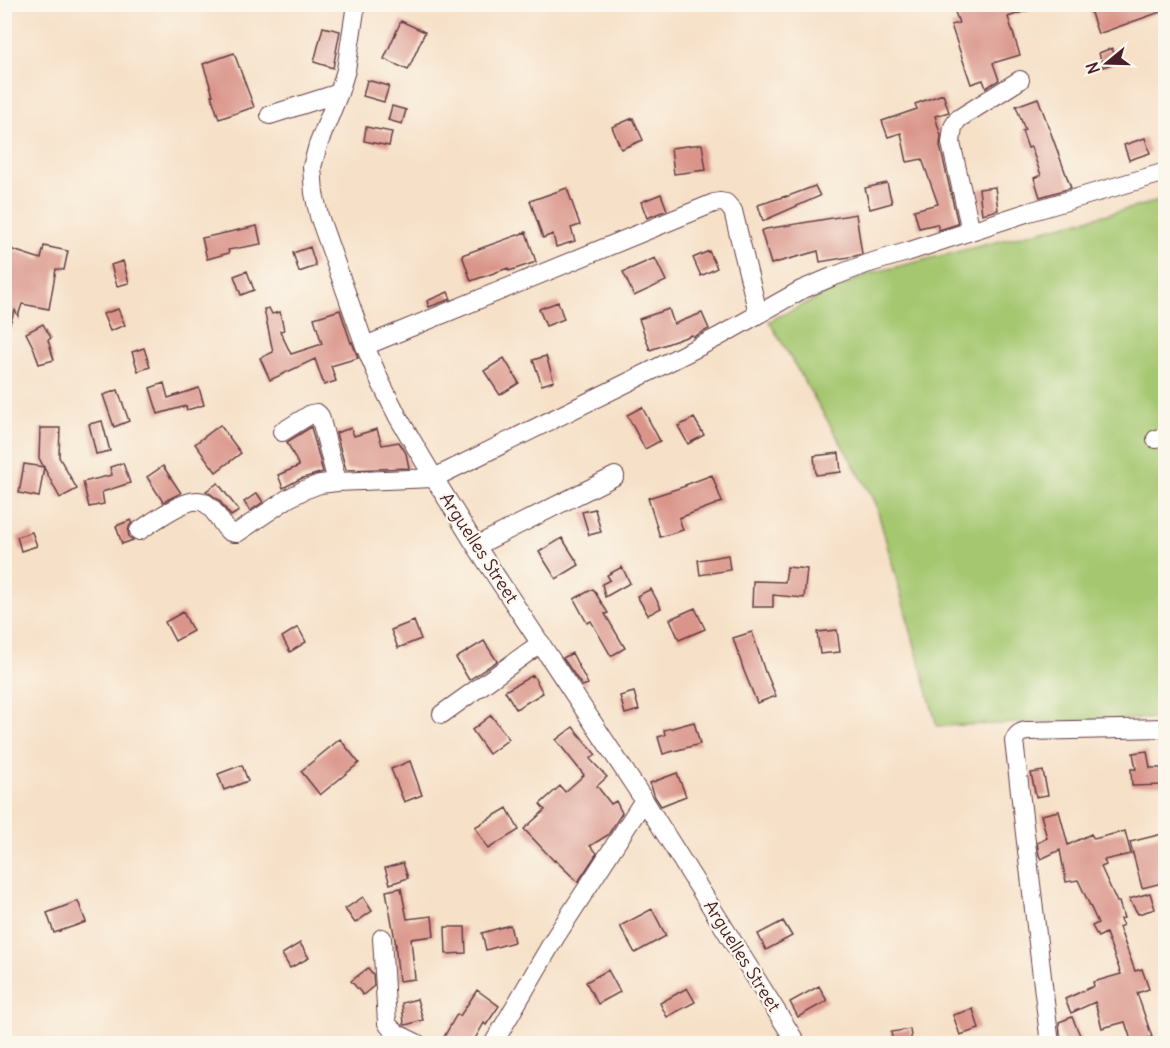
<svg xmlns="http://www.w3.org/2000/svg" width="1170" height="1048" font-family="Delius,sans-serif">
<style>
.green{fill:#a5c770;stroke:#78734e;stroke-width:1.5}
.building{fill:#da948a}
.lines{fill:none;stroke-linecap:round;stroke-linejoin:round}
.street-casing{stroke:#643c42;stroke-width:20}
.street{stroke:#fff;stroke-width:18}
.labels{text-anchor:middle;stroke-width:4.5;stroke-linejoin:round;paint-order:stroke}
.street-label{font-size:18px;fill:#4a1f2b;stroke:#fbf7ec}
</style>
<rect width="100%" height="100%" fill="#fbf7ec"/>
<filter id="ink" filterUnits="userSpaceOnUse"><feTurbulence type="fractalNoise" baseFrequency=".0167" numOctaves="2"/><feDisplacementMap in="SourceGraphic" scale="12" xChannelSelector="R" yChannelSelector="G"/><feConvolveMatrix kernelMatrix="1 2 1 2 8 2 1 2 1" color-interpolation-filters="sRGB"/></filter>
<filter id="wash" filterUnits="userSpaceOnUse"><feTurbulence type="fractalNoise" baseFrequency=".008" numOctaves="4" result="noise"/><feDisplacementMap in="SourceGraphic" scale="24" xChannelSelector="R" yChannelSelector="G"/><feGaussianBlur stdDeviation="1.35" result="paint"/><feColorMatrix in="noise" values="0 0 0 0 0 0 0 0 0 0 0 0 0 0 0 0 0 1.4 0 .05"/><feComposite in="paint" operator="in"/></filter>
<g filter="url(#wash)">
<rect width="100%" height="100%" fill="#f6e0c7"/>
<path class="green" d="M1160,201L1166,232L1165,718L937,726L875,501L769,321L868,274Z"/>
<g id="blocks">
<path class="building" d="M952,4H1037V7L1008,17L1020,55L993,63L999,80L986,88L983,80L971,84L951,25L959,23Z
M1088,4H1166V10L1098,34Z
M401,21L425,32L408,70L384,59Z
M323,27L340,31L333,68L314,62Z
M1112,48L1117,62L1103,67L1099,53Z
M234,53L254,107L219,119L211,95H213L203,64Z
M367,80L389,86L384,102L363,96Z
M943,94L949,112L935,116L941,136L940,146L958,224L939,230L937,224L919,228L914,210L938,204L922,159L907,162L901,133L888,137L882,121L917,109L915,104Z
M1038,98L1071,188L1040,197L1034,178L1041,175L1031,147L1028,148L1022,131L1025,130L1016,106Z
M392,106L406,110L402,124L388,120Z
M633,118L643,140L621,149L612,127Z
M366,127L392,132L389,146L364,141Z
M1145,138L1150,153L1129,160L1124,145Z
M702,144L706,170L674,174L671,148Z
M887,183L892,203L870,209L865,188Z
M815,186L820,196L763,221L758,205L786,196V197Z
M995,187L998,210L982,214L979,189Z
M567,188L580,225L571,228L575,241L556,247L553,234L543,238L530,201Z
M661,194L667,210L647,218L641,202Z
M856,214L862,254L855,256L820,262L818,251L771,264L761,231L766,229Z
M257,226L261,244L228,250L229,253L207,259L202,238Z
M526,232L536,262L509,271L508,268L471,281L462,255Z
M44,246L68,251L64,270L56,269L49,309L22,304L18,316L15,310L6,334L4,333V247L41,259Z
M310,247L316,266L299,272L293,253Z
M709,251L717,268L701,276L693,258Z
M655,258L666,281L634,296L623,272Z
M123,261L129,283L117,286L111,265Z
M247,271L254,290L241,295L234,276Z
M448,292L451,299L429,307L427,301Z
M558,302L564,319L546,326L539,309Z
M269,308L272,314L280,312L284,330L280,331L291,354L322,344L314,318L340,310L351,343L352,342L358,358L331,366L336,381L324,385L315,359L270,380L260,358L273,352L264,309Z
M118,309L125,325L110,331L103,314Z
M669,309L674,324L702,313L709,329L693,337L692,335L650,350L639,319Z
M43,324L51,338L48,340L54,360L39,364L34,349L26,333Z
M144,348L150,367L138,371L132,352Z
M546,356L554,381L542,385L533,360Z
M504,358L519,383L500,395L484,371Z
M164,383L168,398L199,388L204,405L187,410L186,406L158,414L150,388Z
M118,390L129,421L114,427L103,395Z
M642,407L660,441L645,449L627,415Z
M694,418L704,435L688,444L678,426Z
M102,421L110,451L96,454L89,424Z
M220,425L241,453L216,472L195,444Z
M311,427L323,472L300,479L283,488L278,475L299,466L287,442Z
M40,428H60L59,457L77,489L60,498L39,458Z
M351,428L354,436L377,429L382,445L399,442L406,453L409,468L346,470L336,433Z
M839,453L841,472L816,475L814,456Z
M123,463L130,483L102,492L104,504L89,507L83,482L112,475L110,467Z
M24,464L44,467L39,497L19,493Z
M163,466L181,493L163,502L147,477Z
M712,475L722,502L679,518L683,530L660,537L648,498L686,486L685,485Z
M218,483L239,511L231,516L219,500L206,491Z
M257,493L263,502L250,511L244,502Z
M595,509L601,532L589,535L582,512Z
M131,520L132,522L129,527L128,532L129,537L133,540L122,544L116,526Z
M32,532L37,546L21,551L17,537Z
M562,538L579,565L556,579L539,552Z
M728,555L730,570L700,575L698,560Z
M622,567L630,583L605,597L602,584L610,580L607,575Z
M787,567L807,569L804,598L773,595V607H752L753,581L785,582Z
M593,589L608,613L605,614L625,648L611,656L591,621L587,623L574,599Z
M651,589L661,608L648,615L637,596Z
M695,608L705,629L679,640L670,619Z
M183,612L193,631L175,641L165,622Z
M414,621L421,639L398,648L391,630Z
M298,627L306,642L290,652L282,637Z
M837,630L840,652L820,654L817,632Z
M752,632L765,672H766L776,696L757,703L744,671L733,638Z
M484,641L497,661L469,680L456,658Z
M572,653L588,684L582,686L563,658Z
M533,675L543,693L516,709L505,691Z
M634,692L639,710L625,714L620,696Z
M491,715L509,739L489,754L472,730Z
M694,722L700,744L663,754L658,737L665,735L664,730Z
M573,727L596,755L590,759L607,777L597,786L611,804L616,801L622,813L608,835L590,846L597,853L578,882L555,860L554,861L524,829L545,810L540,804L560,786L565,792L584,775L556,740Z
M340,739L359,763L320,795L301,771Z
M1147,751L1150,768H1164V785L1132,786L1131,769H1136L1133,753Z
M410,761L422,795L404,802L391,769Z
M242,765L248,781L224,790L218,774Z
M1043,771L1048,795L1036,797L1031,773Z
M677,773L686,796L661,806L655,797L650,783Z
M507,808L519,830L488,849L475,827Z
M1059,811L1068,845L1091,834L1094,839L1125,831L1131,854L1104,860L1106,865L1101,867L1117,902H1119L1124,918L1120,919L1123,925L1119,927L1135,971L1142,969L1149,989L1137,993L1152,1037L1132,1043L1125,1022L1102,1028L1095,1002L1071,1013L1065,999L1094,986L1093,982L1121,974L1106,933L1098,937L1092,926L1098,923L1078,880L1066,882L1060,850L1041,859L1039,855L1037,843L1047,838L1041,815Z
M1166,833V882L1142,888L1130,842Z
M403,863L408,878L390,884L385,868Z
M401,888L407,919L432,916L434,936L411,939L415,979L399,981L395,944L396,945L386,891Z
M1150,893L1155,909L1138,914L1129,899Z
M363,897L372,911L355,923L345,909Z
M78,901L86,922L54,933L47,913Z
M652,909L666,936L635,953L620,926Z
M783,921L792,936L766,950L758,934Z
M510,925L514,942L486,950L482,933Z
M445,927H465L466,953L446,954Z
M300,943L309,958L290,968L282,954Z
M368,968L373,974L374,986L363,995L351,981Z
M608,970L620,992L598,1004L586,982Z
M819,986L827,1001L798,1017L790,1002Z
M687,988L695,1002L667,1017L660,1003Z
M477,990L499,1006L486,1025L484,1023L472,1044H440L457,1014L460,1016Z
M417,999L423,1020L406,1025L404,1024L402,1003Z
M973,1009L979,1029L960,1035L953,1015Z
M1072,1017L1084,1044H1064L1060,1034L1059,1022Z
M910,1029L912,1044H893L891,1032Z"/>
</g>
</g>
<g filter="url(#ink)">
<use href="#blocks" fill-opacity="0" stroke="#643c42" stroke-width="1.5"/>
<g class="lines">
<g class="street-casing">
<path id="street" d="M356,4L346,70L339,93L318,145L312,167L314,193L319,216L365,346L380,381L398,417L434,478L476,546L644,800L797,1044
M270,115L339,93
M971,231L951,143L953,127L958,119L1020,80
M365,346L714,203L720,202L726,203L733,211L758,313
M282,432L311,414L317,413L320,416L337,482
M1156,439L1166,436
M139,531C153,522 188,495 203,502C211,505 217,516 222,523C227,530 228,533 237,533L287,499L304,490L320,484L337,482L434,478L651,371L718,337L801,290L832,277L866,264L907,252L1029,212L1166,172
M476,546L615,476
M442,714L541,643
M382,938L387,1023C393,1034 407,1038 418,1044
M493,1044L556,936L644,800
M1050,1044L1014,741C1017,734 1020,732 1027,731L1166,728"/>
</g>
<use href="#street" class="street"/>
</g>
</g>
<g class="labels">
<g class="street-label">
<text transform="translate(479 548) rotate(57)" y="6">Arguelles Street</text>
<text transform="translate(742 956) rotate(58)" y="6">Arguelles Street</text>
</g>
</g>
<rect width="1170" height="1048" fill="none" stroke="#fbf7ec" stroke-width="24"/>
<g transform="translate(1107 63) rotate(251)" stroke="#fbf7ec" stroke-width="4.5" paint-order="stroke">
<path d="M0-4.5L10 22L0 15L-10 22Z" fill="#4a1f2b"/>
<text y="-9" font-size="16" font-weight="bold" text-anchor="middle" fill="#4a1f2b">N</text>
</g>
</svg>
